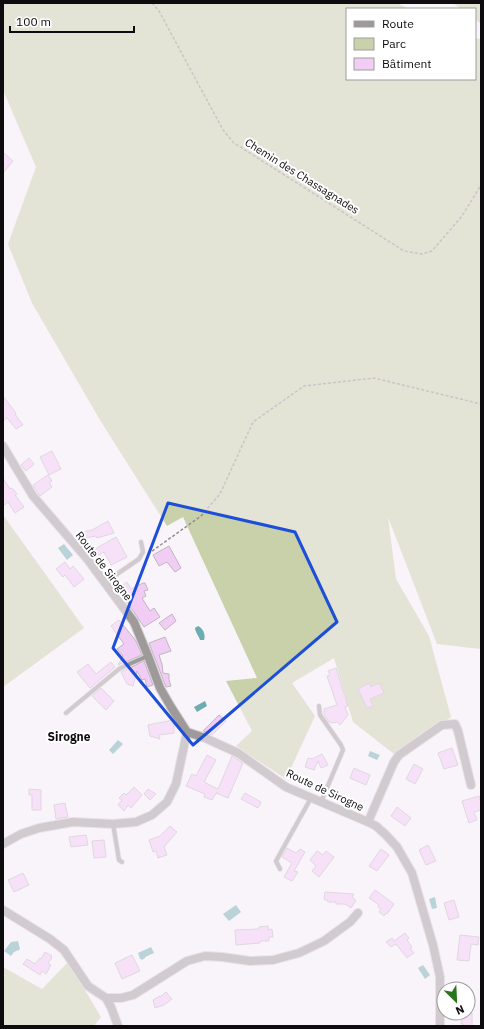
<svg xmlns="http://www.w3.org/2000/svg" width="484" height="1029" font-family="'IBM Plex Sans',sans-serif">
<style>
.green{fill:#c8d1aa}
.water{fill:#6dadb2}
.building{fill:#f1cdf5;stroke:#bfb8bf}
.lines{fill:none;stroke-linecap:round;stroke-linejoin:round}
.service-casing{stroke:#d3ced4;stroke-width:5.5}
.minor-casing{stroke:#d3ced4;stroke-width:10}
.path{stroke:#918d91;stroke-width:1.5;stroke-dasharray:3 2;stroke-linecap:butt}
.service{stroke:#9f9a9a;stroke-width:4}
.minor{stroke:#9f9a9a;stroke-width:8}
.marked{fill:none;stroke:#1d4ed8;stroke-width:3;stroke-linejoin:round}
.labels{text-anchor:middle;stroke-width:4;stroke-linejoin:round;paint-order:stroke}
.street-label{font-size:11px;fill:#0d0b0d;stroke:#fff}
.neighbourhood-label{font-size:12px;font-weight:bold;fill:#0d0b0d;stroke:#fff}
</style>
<rect width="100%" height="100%" fill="#f9f3fa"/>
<path class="green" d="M3,3H397L409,9H347V79H475V38L481,39V649L437,644L388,517L396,579L429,636L451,717L394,754L353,722L334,658L292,683L315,716L286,779L236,746L252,731L226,681L257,678L183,517L167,526L100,420L32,303L8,244L36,167L3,90Z
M453,3H481V24L475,19V9H461Z
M3,515L84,628L3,687Z
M68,962L101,1017L94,1026H3V967L42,989Z"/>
<path class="water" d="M64,544L73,555L67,560L58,548Z
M198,626C203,628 206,635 204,640H200C199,636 195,632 195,628Z
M205,701L207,706L197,712L194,707Z
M118,740L123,744L113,754L109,750Z
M370,751L380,755L377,760L368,756Z
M435,897L437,908L432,909L429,899Z
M236,905L241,912L229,921L223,914Z
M18,941L20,949L19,950L14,952L11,956L4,951L11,942Z
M151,947L154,953L145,957V958L142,960L141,959H140L138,953Z
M423,965L430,975L425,979L418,968Z"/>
<path class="building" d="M3,152L13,161L3,173Z
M3,396L16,413L15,414L23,425L16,429L7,418L3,421Z
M52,451L61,469L49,475L40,457Z
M29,458L34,464L26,471L21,465Z
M48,475L52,481L49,482L52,487L40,496L33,485Z
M3,478L10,489L12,488L17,494L15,495L24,507L15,513L8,502L3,506Z
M108,521L114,533L97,538L96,536L79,539L78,533L92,530Z
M116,537L127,557L111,565L104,552L94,558L90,552Z
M169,546L181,568L175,572L167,562L159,566L153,555Z
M65,562L70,569L73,566L84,579L74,587L65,575L63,577L56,569Z
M127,582L131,589L143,583H145L148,590L144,591L146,596L142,598L150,611L154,608L160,617L144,627L134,612L117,590Z
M172,614L176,621L165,630L159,623Z
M119,620L136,641L142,655L118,665L123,656L117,649L124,644L111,626Z
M165,637L171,651L159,655L162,664L163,673L169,674V680L171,686L166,687L149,643Z
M144,661L153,685L147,687L145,679L142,680L137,671L133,686L127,684L121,672Z
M111,662L115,667L90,688L77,672L88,664L96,674Z
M336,668L348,706L345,707L348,715L340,725L337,722L332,723L328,721L324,714V709L337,705L327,676L330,675L328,671Z
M369,683L371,687L379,683L384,693L370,699L373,706L367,708L358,689Z
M101,688L114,701L106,710L92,696Z
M219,715L226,721L212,735L203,731Z
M173,720L174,723V733L159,735L160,739L150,736L148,725Z
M452,748L458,765L444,769L438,753Z
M322,754L328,765L321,768L318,761L314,770L305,767L308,758L312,759Z
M207,755L216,760L204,782L218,789L232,756L243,763L228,798L216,793L217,792L212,800L204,797L205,794L186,786L192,774L196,776Z
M414,764L423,769L415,784L406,779Z
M354,768L370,775L366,785L350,778Z
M134,787L142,795L131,808L128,805L124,811L118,805L122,800L119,798L124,793L126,795Z
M29,789L41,790V810H32V795H29Z
M148,789L156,794L150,800L144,794Z
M245,793L261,802L258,808L241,799Z
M479,796L481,803V810L474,812L477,820L469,823L462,801Z
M65,803L68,817L56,819L54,805Z
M397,807L411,818L405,826L391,816Z
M170,826L177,832L164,847L167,855L158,858L156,851L153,852L149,840L160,836Z
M86,835L88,845L71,847L69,837Z
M104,840L106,857L94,858L92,841Z
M428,845L436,861L426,865L419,850Z
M287,848L296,853L300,849L305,852L294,871L298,872L292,881L284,877L292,863L282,857Z
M381,849L389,855L377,871L369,866Z
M317,851L323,855L326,851L334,857L319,877L312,871L316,866L310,860Z
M23,873L29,885L14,892L8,880Z
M375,890L394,904L387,914L386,913L384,916L379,912L381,909L378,907L379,905L369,898Z
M325,892L354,894L352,897L356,900L351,908L345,904H336V902H329L324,899Z
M454,900L459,917L449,920L444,903Z
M268,926V930L272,929L273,937H269V941H260V943L236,945L235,930L259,929V927Z
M405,933L409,938L407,940L412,947L410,948L414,953L407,958L396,944L391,947L386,942L392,938L394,941Z
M460,935L479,937L478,945L471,944L469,961L457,960Z
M45,952L52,956L51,957L52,958L48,963L51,965L46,974L42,971L40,975L23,964L27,959L35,964L40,958L41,959Z
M132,955L140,971L122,979L115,963Z
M166,992L172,999L164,1005L155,1008L153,1000L160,996V997Z
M462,1013H472V1026H463V1024H461Z"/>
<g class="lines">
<g class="service-casing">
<path id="service" d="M104,583L139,559L143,552L141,542
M319,706L320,715L341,745L343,750L321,802
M66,713L119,669L127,665L148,656
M113,824L119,860L122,862
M280,869L276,861L311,798"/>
</g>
<g class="minor-casing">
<path id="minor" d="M3,446L33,496L88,560L134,622L148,656L160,688L171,707L187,732L205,738L238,753L286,787L368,822L376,826L386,835L397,847L412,873L433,945L440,977V1026
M368,822L394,762L399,755L442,725L455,724L458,731L471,785
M3,844L21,834L39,828L73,822L113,824L136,822L152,815L167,802L176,784L187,732
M3,910L50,939L64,950L88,986L106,998H121L133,995L187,961L205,956L222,957L250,961L273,960L299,953L324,941L350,922L358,913
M106,998L111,1007L118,1026"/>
</g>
<path class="path" d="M152,3L159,11L223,130L234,143L404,251L422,254L432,251L462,216L481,185
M148,554L201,516L220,494L253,422L304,386L374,378L481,404"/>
<use href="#service" class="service"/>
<use href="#minor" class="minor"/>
</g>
<path d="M0 0H484V1029H0ZM168,503L295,532L337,622L193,745L113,648Z" fill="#f9f3fa" fill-opacity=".55" fill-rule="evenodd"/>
<path class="marked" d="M168,503L295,532L337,622L193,745L113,648Z"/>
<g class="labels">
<g class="street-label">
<text transform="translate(302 176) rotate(32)" y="4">Chemin des Chassagnades</text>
<text transform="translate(104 566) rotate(52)" y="4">Route de Sirogne</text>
<text transform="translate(325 790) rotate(25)" y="4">Route de Sirogne</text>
</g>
<g class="neighbourhood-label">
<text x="69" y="741">Sirogne</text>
</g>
</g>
<rect width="484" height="1029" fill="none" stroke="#0d0b0d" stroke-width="8"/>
<rect x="346" y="8" width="130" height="72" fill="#ffffff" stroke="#9e9d9e"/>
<rect x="354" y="21" width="20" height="6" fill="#9f9a9a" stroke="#9e9d9e"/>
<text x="382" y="28" font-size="12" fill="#0d0b0d">Route</text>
<rect x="354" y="38" width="20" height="12" fill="#c8d1aa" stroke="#9e9d9e"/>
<text x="382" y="48" font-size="12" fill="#0d0b0d">Parc</text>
<rect x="354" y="58" width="20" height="12" fill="#f1cdf5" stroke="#9e9d9e"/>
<text x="382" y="68" font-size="12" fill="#0d0b0d">Bâtiment</text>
<g transform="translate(456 1001) rotate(156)"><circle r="19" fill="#ffffff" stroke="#9e9d9e"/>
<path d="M0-3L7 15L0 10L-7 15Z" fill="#29761c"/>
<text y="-6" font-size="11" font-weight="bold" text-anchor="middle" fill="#0d0b0d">N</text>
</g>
<path d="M10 26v6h124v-6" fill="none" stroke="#0d0b0d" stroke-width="2"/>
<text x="16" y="26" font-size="12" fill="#0d0b0d" stroke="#ffffff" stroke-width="3" paint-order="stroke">100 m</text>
</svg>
